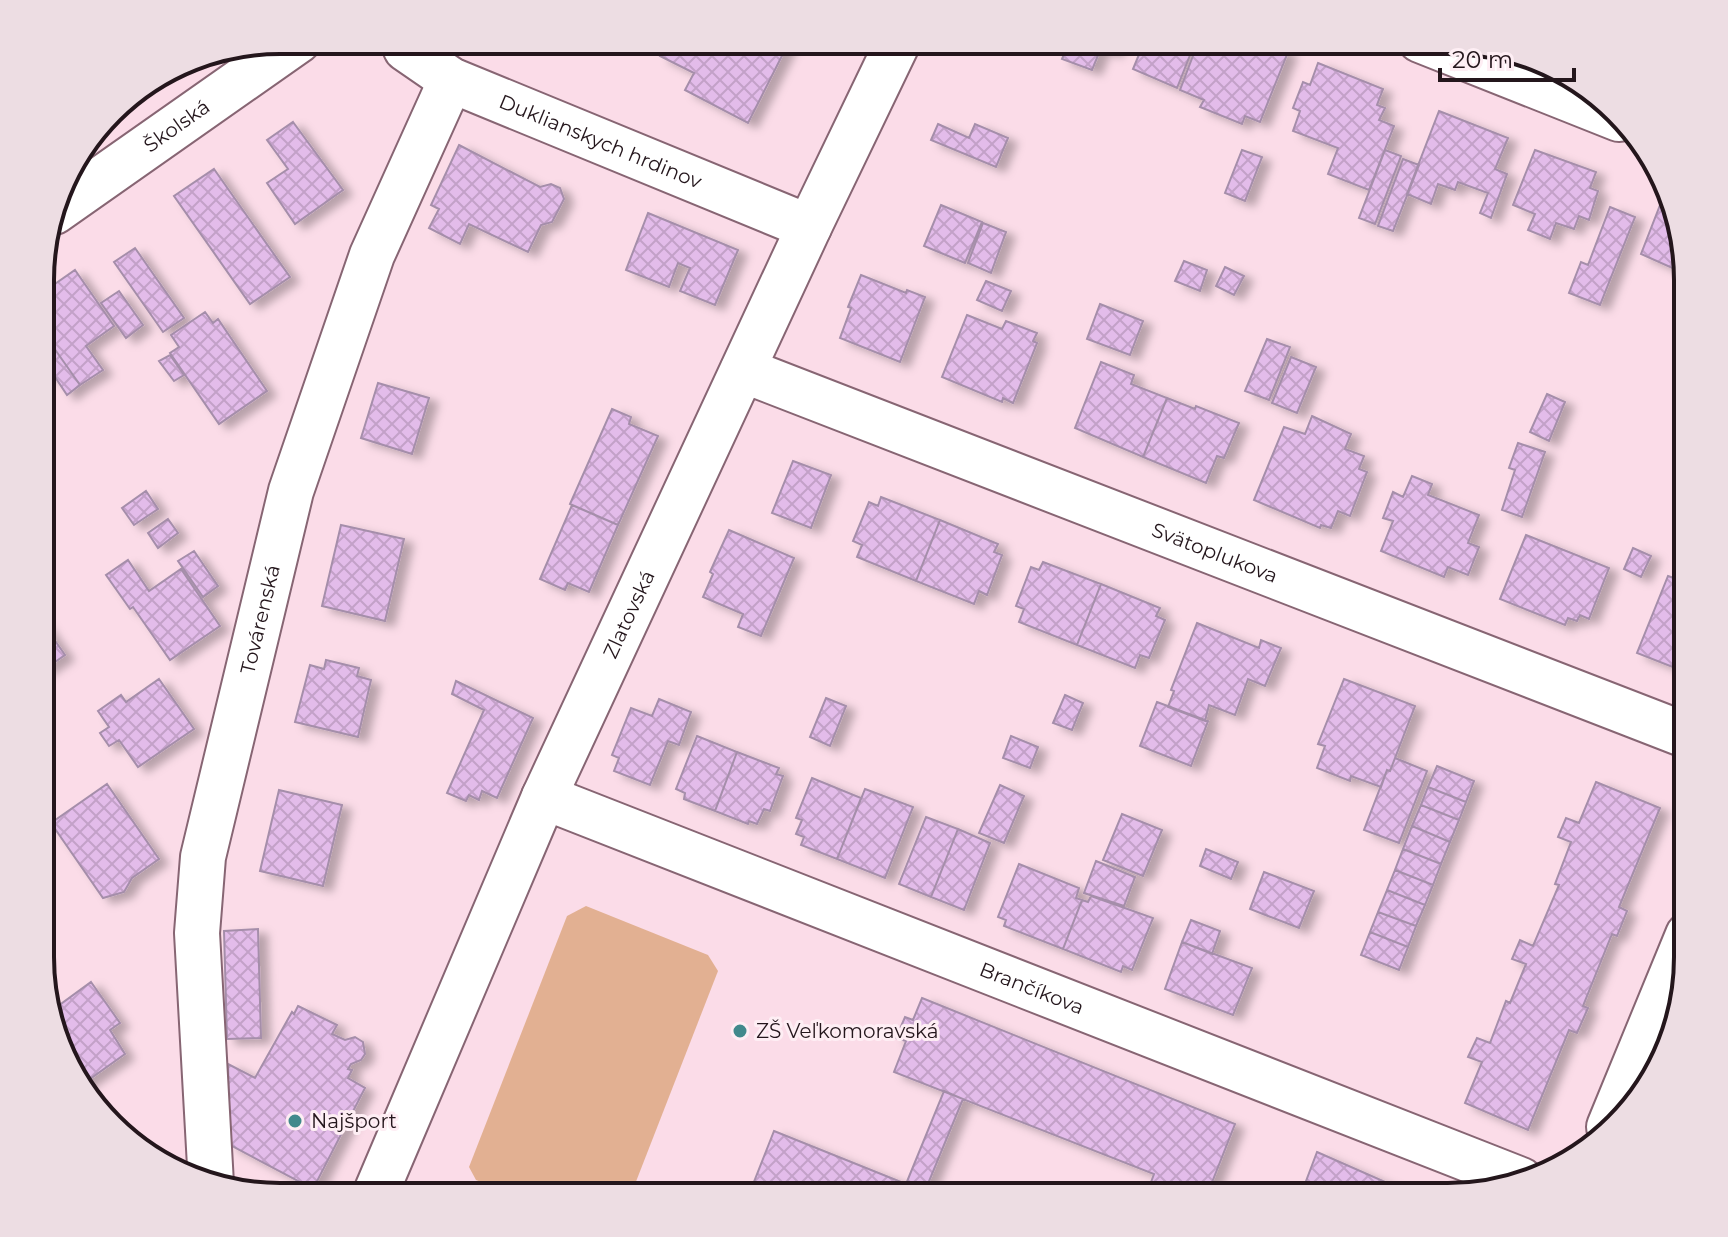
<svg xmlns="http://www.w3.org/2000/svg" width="1728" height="1237" font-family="Montserrat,sans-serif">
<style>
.pitch{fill:#e2b092}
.building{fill:url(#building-cross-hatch);stroke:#a58eaa;stroke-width:2;filter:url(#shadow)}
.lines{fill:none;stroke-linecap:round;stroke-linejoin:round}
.minor-casing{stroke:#876573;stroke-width:48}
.minor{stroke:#fff;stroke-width:44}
.poi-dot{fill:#41898c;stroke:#feeef4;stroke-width:3}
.labels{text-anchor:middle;stroke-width:6;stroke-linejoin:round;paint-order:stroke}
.street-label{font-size:20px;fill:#24161c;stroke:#feeef4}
.poi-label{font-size:20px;fill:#24161c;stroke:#feeef4;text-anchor:start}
.rim{fill:none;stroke:#24161c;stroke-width:4}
</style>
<defs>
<pattern id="building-cross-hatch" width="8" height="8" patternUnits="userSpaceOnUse" patternTransform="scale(2)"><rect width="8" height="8" fill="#e3bcea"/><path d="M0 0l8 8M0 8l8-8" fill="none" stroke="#c3a1c8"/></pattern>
<filter id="shadow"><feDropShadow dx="9" dy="5" stdDeviation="4" flood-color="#0004"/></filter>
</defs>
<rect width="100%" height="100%" fill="#fbdce8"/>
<path class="pitch" d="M586,906L708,955L718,971L630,1197H520L476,1180L469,1167L567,916Z"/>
<path class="building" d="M668,40H790L748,123L685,90L694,73L660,56Z
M1070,40H1118L1113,52L1101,48L1092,70L1062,59Z
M1145,40H1196L1177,88L1133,69Z
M1199,40H1259L1288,52L1260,122L1245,116L1242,124L1200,107L1204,100L1180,90Z
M1318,63L1383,89L1377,105L1385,108L1379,120L1394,126L1369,190L1328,174L1338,148L1293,131L1300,111L1293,108L1303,82L1310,85Z
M1439,111L1508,138L1495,169L1507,174L1491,218L1480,213L1488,193L1458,182L1455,190L1438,184L1431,204L1407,194Z
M293,122L343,190L295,224L267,183L288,169L267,140Z
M938,124L969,138L975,124L1008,138L996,167L931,140Z
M459,145L540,187L551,184L560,188L564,199L552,222L541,225L528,252L469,224L460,244L429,228L439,209L431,205Z
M1242,150L1262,157L1245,201L1225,193Z
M1385,150L1401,156L1375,224L1359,218Z
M1535,150L1596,172L1590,188L1598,191L1589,220L1579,216L1574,229L1556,223L1550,239L1528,230L1535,214L1513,205Z
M1403,159L1419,165L1393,231L1378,226Z
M214,169L290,277L250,304L174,196Z
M1662,200L1671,203L1688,265V275L1641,254Z
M941,205L982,222L965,263L924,246Z
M1610,207L1635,217L1600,305L1569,293L1581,262L1588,265Z
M648,213L738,250L715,305L680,291L690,268L678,263L669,287L626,270Z
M983,223L1006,232L991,273L968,263Z
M135,248L184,318L163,332L114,262Z
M1184,261L1207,270L1200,291L1175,281Z
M1225,267L1244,276L1234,295L1216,286Z
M75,270L114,326L86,346L103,370L80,385L42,331V293Z
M861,275L906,293L907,290L925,297L900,362L840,338L851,308L848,307Z
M986,281L1011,291L1002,311L977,300Z
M119,291L143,325L126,338L101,303Z
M1100,304L1143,321L1130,355L1087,339Z
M205,312L213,323L218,319L267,391L219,424L170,353L179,347L171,335Z
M967,315L1002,329L1006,321L1037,333L1033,341L1037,343L1013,403L1003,398L1002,402L942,377Z
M42,331L80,385L67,395L51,371L42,377Z
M1267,339L1290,347L1269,400L1245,391Z
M170,355L184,375L174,381L159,361Z
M1291,357L1316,367L1297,413L1272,403Z
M1101,362L1134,375L1131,384L1167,398L1143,457L1075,428Z
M378,383L429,398L412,454L361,438Z
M1547,394L1565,402L1549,441L1530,432Z
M1167,398L1195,409L1196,406L1239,423L1224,458L1217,456L1206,483L1143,457Z
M612,409L631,417L629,424L658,436L618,525L570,504Z
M1312,416L1351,434L1345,449L1364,456L1359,469L1367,472L1350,516L1338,511L1331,528L1321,525L1320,528L1254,500L1284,427L1305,434Z
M1518,443L1545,452L1522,517L1502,510L1515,470L1509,468Z
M793,461L831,475L811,528L772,513Z
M1412,476L1432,484L1428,495L1479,515L1468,543L1479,547L1468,575L1448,567L1444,577L1381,551L1393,521L1383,518L1393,492L1403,497Z
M146,491L158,509L134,525L122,508Z
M881,497L940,520L916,581L857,557L862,545L853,541L869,502L878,506Z
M572,505L618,525L589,592L568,583L565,590L540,579Z
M168,519L178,533L158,548L148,533Z
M940,520L998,544L994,552L1002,555L987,595L979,591L974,604L916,581Z
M341,525L404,539L385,621L322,606Z
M729,530L794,558L761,636L738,627L743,614L703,597L713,574L710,572Z
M1526,535L1609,568L1589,619L1580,615L1577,621L1568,618L1565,625L1500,599Z
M1633,548L1651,556L1641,577L1624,569Z
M194,551L218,586L203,597L178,561Z
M128,560L149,591L181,569L220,626L170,660L133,607L130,609L106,575Z
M1043,562L1101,584L1077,645L1019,622L1024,609L1016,606L1031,567L1039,570Z
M1668,576L1688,583V673L1637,653Z
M1101,584L1160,608L1156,616L1165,620L1149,658L1140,655L1135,668L1077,645Z
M42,622L65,655L42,671Z
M1197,623L1259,648L1261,640L1281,648L1265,686L1248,679L1235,715L1209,705L1205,721L1168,707L1174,691L1171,690Z
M326,660L359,668L357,676L371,680L358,737L295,722L310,665L324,669Z
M159,679L194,729L138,767L119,740L109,746L100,733L109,727L98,711L121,695L126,702Z
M1344,679L1415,706L1390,771L1387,770L1381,787L1351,776L1350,781L1317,768L1325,746L1318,744Z
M456,681L533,718L497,798L482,791L479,800L469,795L466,801L447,793L484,710L452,694Z
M1065,695L1083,703L1072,730L1053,723Z
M826,698L846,706L830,746L810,737Z
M659,699L691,712L679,745L668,741L650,785L614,771L619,758L612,755L631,708L652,716Z
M1157,702L1208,721L1191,766L1140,746Z
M697,736L737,752L715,811L684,799L685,793L676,789Z
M1011,736L1038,747L1030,768L1003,758Z
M737,752L779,768L776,774L783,776L770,811L764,809L757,824L749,821L748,824L715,811Z
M1395,758L1427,771L1399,843L1364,830L1387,770L1390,771Z
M1437,766L1474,781L1466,802L1428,787Z
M812,778L861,798L837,859L801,845L804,837L796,834L802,820L796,818Z
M1596,782L1660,808L1619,907L1627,911L1617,936L1612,934L1583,1006L1588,1008L1577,1033L1569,1030L1528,1130L1465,1103L1482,1062L1468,1057L1477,1038L1490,1043L1506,1001L1510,1003L1526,964L1512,959L1520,940L1533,946L1559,885L1555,884L1571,842L1558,837L1566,818L1579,823Z
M107,784L159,859L132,878L124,892L103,898L51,823Z
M1000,785L1024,796L1004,843L979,833Z
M1428,787L1466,802L1459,820L1421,805Z
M865,789L913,807L885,878L837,859Z
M279,790L342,805L323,886L260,871Z
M1421,805L1459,820L1450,842L1412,826Z
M1122,814L1162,830L1143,876L1103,860Z
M926,817L958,829L931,897L899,884Z
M1412,826L1450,842L1441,864L1403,849Z
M958,829L990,843L964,910L931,897Z
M1206,849L1238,862L1231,879L1200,866Z
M1403,849L1441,864L1433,885L1395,870Z
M1096,861L1135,877L1124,906L1084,893Z
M1019,864L1079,888L1076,898L1082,900L1063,949L1004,926L1006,920L998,917Z
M1395,870L1433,885L1425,905L1387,890Z
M1264,872L1314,891L1299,928L1250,909Z
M1387,890L1425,905L1416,926L1378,912Z
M1091,896L1153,918L1132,970L1123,966L1121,972L1063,949L1082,900L1088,902Z
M1378,912L1416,926L1408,947L1370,932Z
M1191,920L1220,931L1212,954L1182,942Z
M258,929L261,1038L227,1039L224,931Z
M1370,932L1408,947L1399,970L1361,955Z
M1182,942L1252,968L1233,1015L1165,989Z
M91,982L120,1023L110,1030L125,1054L80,1086L70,1072L50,1012Z
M922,998L1235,1124L1207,1195L1182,1185L1178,1196L1150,1185L1154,1174L894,1072L906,1041L896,1038L905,1017L913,1020Z
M298,1006L337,1025L332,1034L345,1040L355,1037L363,1042L365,1054L361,1060L351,1064L348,1069L352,1070L348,1078L365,1088L313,1189L230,1145L228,1064L255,1078L292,1012L294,1014Z
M944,1091L963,1099L925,1191L906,1184Z
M774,1131L906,1184L940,1197H748Z
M1317,1152L1408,1192L1406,1197H1300Z"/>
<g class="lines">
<g class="minor-casing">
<g id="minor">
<path id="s1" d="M402,40L406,49L451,80L809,227"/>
<path d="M1420,40L1619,119"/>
<path id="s2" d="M54,212L299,40"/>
<path id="s3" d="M743,370L1688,736"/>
<path id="s4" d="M544,797L1521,1180"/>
<path d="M1609,1127L1688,935"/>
<path id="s5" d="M211,1184L197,933L203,857L291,491L372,255L451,80"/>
<path id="s6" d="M374,1197L544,797L809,227L899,40"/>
</g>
</g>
<use href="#minor" class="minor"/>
</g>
<g class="poi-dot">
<circle cx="740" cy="1031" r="8"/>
<circle cx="295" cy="1121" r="8"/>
</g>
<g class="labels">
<g class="street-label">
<text dy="7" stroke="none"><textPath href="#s2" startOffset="150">Školská</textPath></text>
<text dy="7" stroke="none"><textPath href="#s1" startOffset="226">Duklianskych hrdinov</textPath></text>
<text dy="7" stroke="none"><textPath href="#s3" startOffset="506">Svätoplukova</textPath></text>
<text dy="7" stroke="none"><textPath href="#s6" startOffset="636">Zlatovská</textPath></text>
<text dy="7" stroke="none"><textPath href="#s5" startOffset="572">Továrenská</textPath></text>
<text dy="7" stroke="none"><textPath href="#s4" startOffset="524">Brančíkova</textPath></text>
</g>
<g class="poi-label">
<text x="756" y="1038">ZŠ Veľkomoravská</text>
<text x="311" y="1128">Najšport</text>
</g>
</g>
<path d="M0 0H1728V1237H0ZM280 54H1448A226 226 0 0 1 1674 280V957A226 226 0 0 1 1448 1183H280A226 226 0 0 1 54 957V280A226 226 0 0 1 280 54Z" fill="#eddde3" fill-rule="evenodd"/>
<path class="rim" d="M280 54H1448A226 226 0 0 1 1674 280V957A226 226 0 0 1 1448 1183H280A226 226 0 0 1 54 957V280A226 226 0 0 1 280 54Z"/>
<path d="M1440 68v12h134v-12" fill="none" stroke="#24161c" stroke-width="4"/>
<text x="1452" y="68" font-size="24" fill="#24161c" stroke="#feeef4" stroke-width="6" paint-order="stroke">20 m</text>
</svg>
